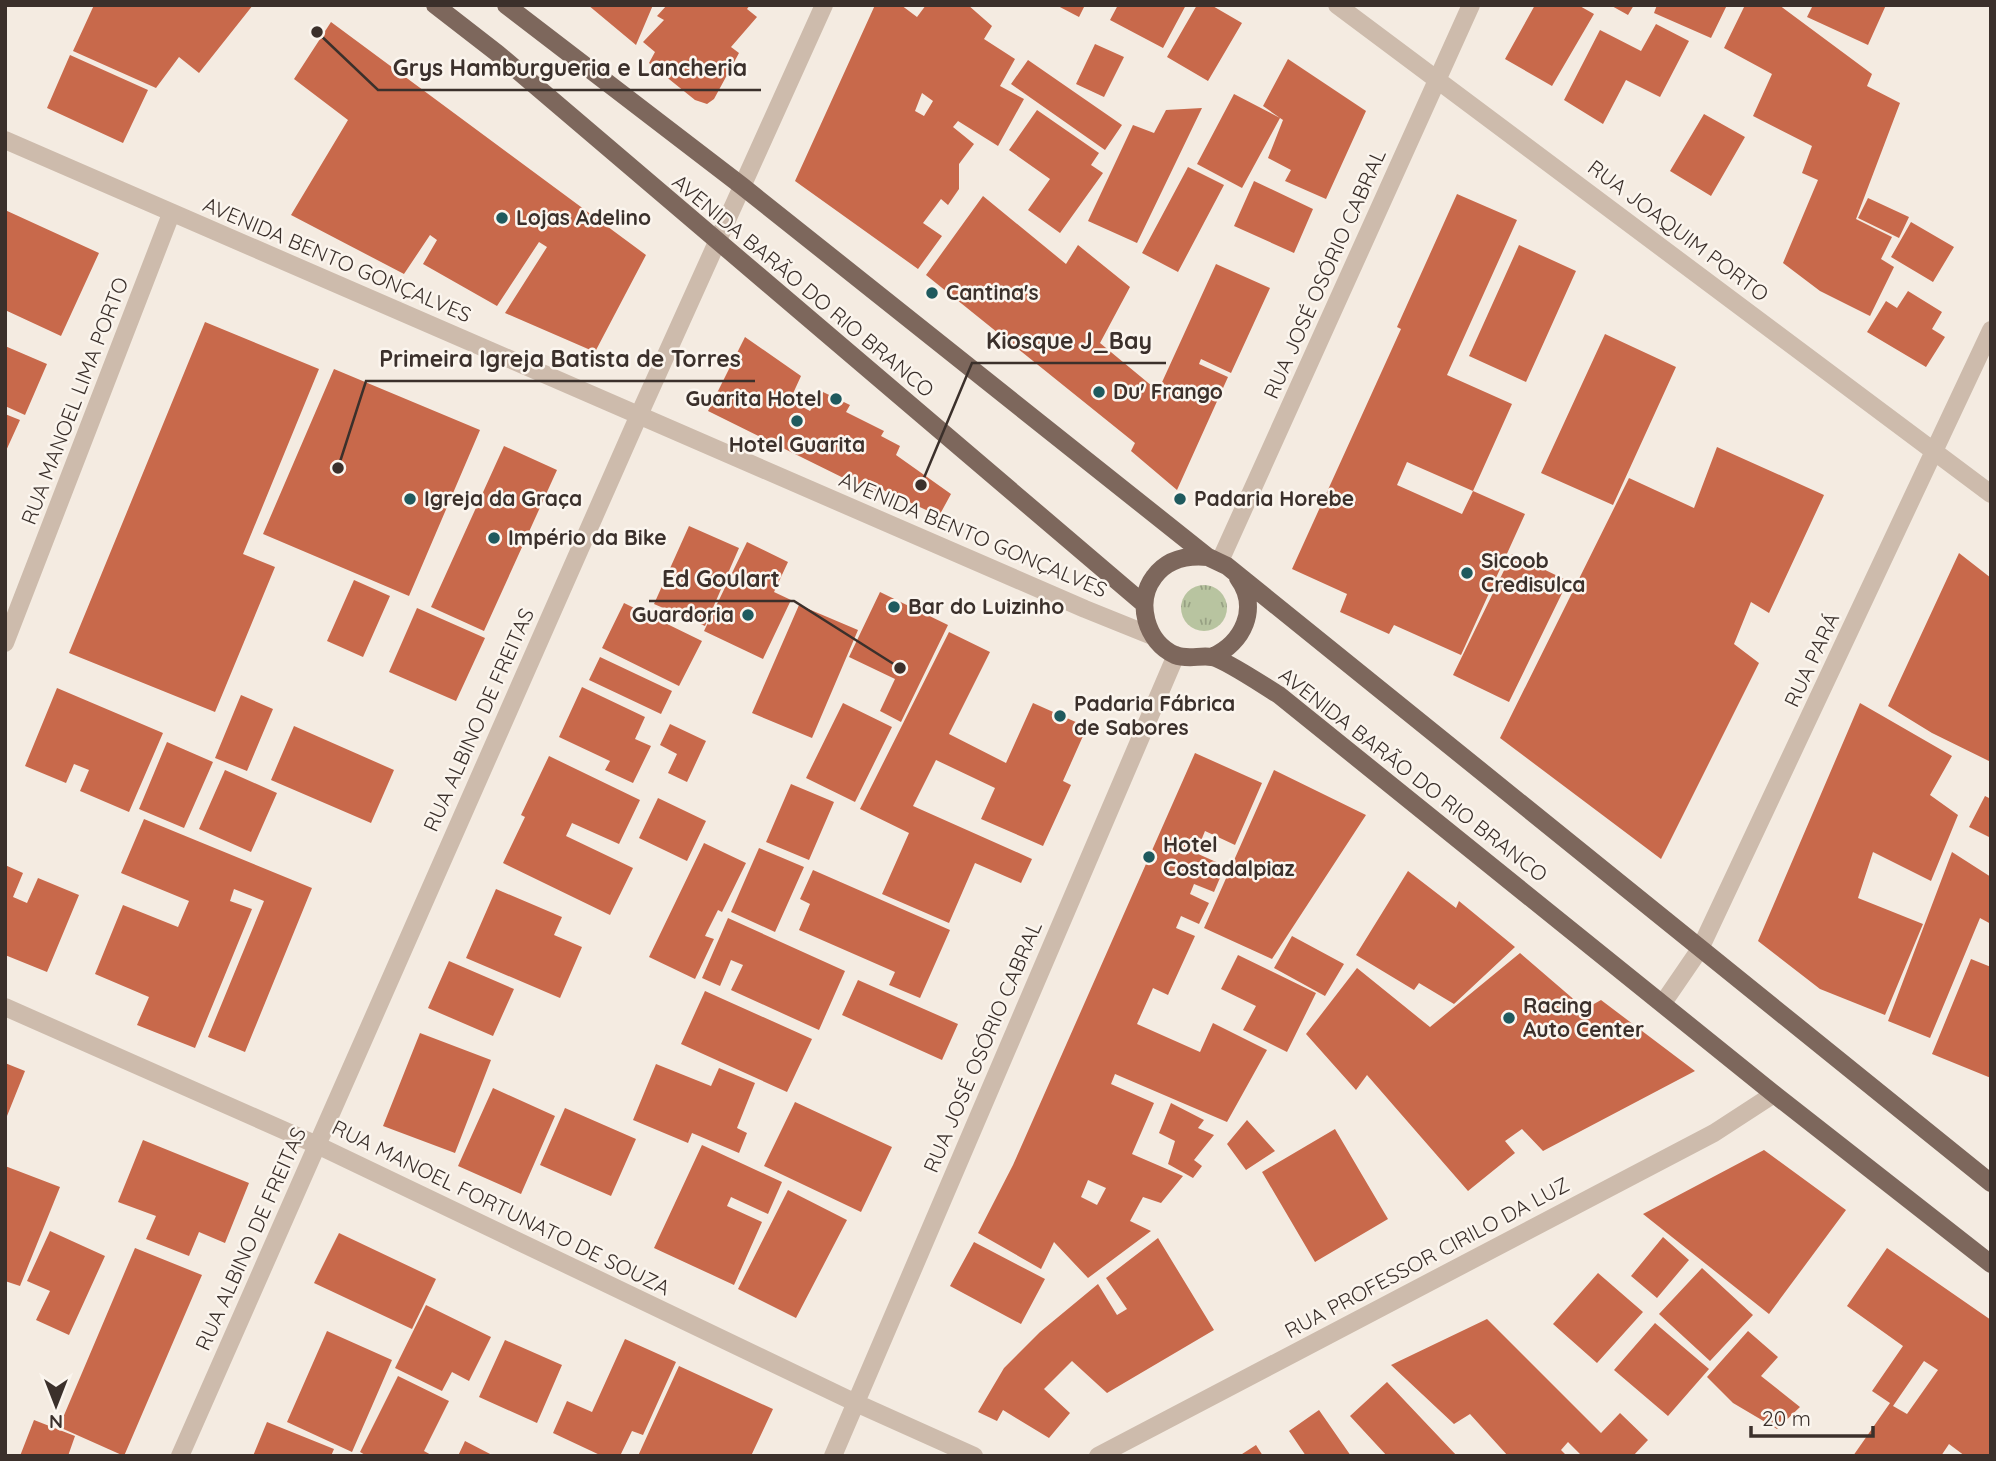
<svg xmlns="http://www.w3.org/2000/svg" width="1996" height="1461" font-family="Quicksand,sans-serif">
<style>
.grass{fill:url(#grass-tufts)}
.building{fill:#c8694b;fill-rule:evenodd}
.lines{fill:none;stroke-linecap:round;stroke-linejoin:round}
.minor{stroke:#cdbbac;stroke-width:18}
.major{stroke:#7d675c;stroke-width:18}
.poi-dot{fill:#1f5a5e;stroke:#fbf5ee;stroke-width:2.5}
.labels{text-anchor:middle;stroke-width:5;stroke-linejoin:round;paint-order:stroke}
.poi-label{font-size:21px;font-weight:bold;fill:#3b302b;stroke:#fbf5ee;text-anchor:start}
.street-label{font-size:21px;fill:#3b302b;stroke:#fbf5ee}
.leader{fill:none;stroke:#3b302b;stroke-width:2.5}
.callout-dot{fill:#3b302b;stroke:#fbf5ee;stroke-width:2.5}
.callout-label{font-size:23px;text-anchor:middle;font-weight:bold;fill:#3b302b;stroke:#fbf5ee;stroke-width:5;stroke-linejoin:round;paint-order:stroke}
</style>
<defs>
<pattern id="grass-tufts" width="24" height="20" patternUnits="userSpaceOnUse" patternTransform="scale(1.75)"><rect width="24" height="20" fill="#b8c4a0"/><path d="M3 7l-1-3M5 7V3M7 7l1-3M15 17l-1-3M17 17v-4M19 17l1-3" fill="none" stroke="#97a083"/></pattern>
</defs>
<rect width="100%" height="100%" fill="#f4ebe1"/>
<path class="grass" d="M1181 608a23 23 0 1 1 46 0a23 23 0 1 1-46 0Z"/>
<path class="building" d="M94,5H253L199,73L179,57L156,88L73,51Z
M588,5H653L636,45Z
M667,5H750L747,9L757,17L731,47L739,53L714,99L707,104L695,100L649,63L655,52L643,42L664,20L657,16Z
M875,5H901L917,17L926,5H968L992,26L984,39L1015,59L1000,86L1024,99L998,146L958,121L953,127L974,144L959,164V189L948,205L941,199L923,223L942,236L918,269L795,181ZM922,93L933,101L924,116L915,111Z
M1056,5H1085L1079,17Z
M1118,5H1186L1163,48L1110,20Z
M1197,5H1211L1242,23L1208,81L1167,57Z
M1535,5H1578L1594,14L1552,86L1505,59Z
M1610,5H1634L1628,15Z
M1657,5H1727L1711,38L1654,13Z
M1745,5H1779L1872,74L1867,86L1900,103L1856,219L1892,237L1881,259L1894,267L1870,316L1820,291L1783,263L1818,180L1802,173L1812,146L1753,116L1772,74L1724,48Z
M1813,5H1886L1868,45L1807,17Z
M331,22L646,255L595,352L505,313L547,247L539,242L497,306L423,264L437,240L430,235L404,274L291,215L348,120L294,79Z
M1656,24L1689,41L1660,97L1626,80L1603,124L1564,100L1600,30L1641,51Z
M1095,44L1124,57L1104,97L1076,84Z
M70,55L148,90L123,143L47,108Z
M1288,59L1366,111L1326,199L1285,181L1291,170L1268,158L1283,120L1280,118L1242,188L1197,164L1234,94L1280,118L1263,106Z
M1028,60L1122,125L1105,150L1011,84Z
M1202,108L1137,243L1088,221L1133,125L1154,133L1166,110Z
M1037,110L1099,153L1091,165L1103,173L1060,233L1028,210L1050,179L1009,150Z
M1704,114L1745,137L1711,196L1670,171Z
M1188,167L1224,185L1178,272L1142,253Z
M1254,181L1313,209L1294,253L1234,226Z
M1457,194L1517,220L1447,375L1512,404L1473,491L1407,462L1397,485L1462,514L1473,491L1525,514L1461,655L1394,625L1389,634L1340,612L1347,594L1292,569L1401,329L1397,327Z
M983,196L1066,264L1078,245L1130,287L1100,343L1158,391L1216,264L1270,288L1231,373L1201,359L1199,364L1228,377L1177,490L1131,451L1135,443L926,275Z
M1868,198L1909,217L1899,238L1858,218Z
M5,210L99,253L61,336L5,310Z
M1911,222L1954,247L1933,282L1891,257Z
M1519,245L1576,271L1526,382L1469,356Z
M1908,291L1942,312L1932,329L1945,337L1926,367L1867,332L1886,301L1897,308Z
M205,322L319,369L243,554L275,567L215,712L69,653Z
M1605,334L1676,367L1613,505L1541,473Z
M745,337L801,376L790,400L810,411L823,392L850,405L846,412L884,431L881,436L900,446L896,455L951,494L939,516L879,488L876,494L708,411Z
M5,346L47,364L25,415L5,406Z
M334,369L480,430L409,596L263,534Z
M5,414L20,420L5,453Z
M504,446L557,470L484,631L431,607Z
M1717,447L1824,495L1769,613L1751,602L1734,644L1759,663L1661,859L1500,738L1629,478L1694,508Z
M689,526L739,548L705,626L654,604Z
M747,542L788,562L774,592L791,600L763,659L704,631Z
M1959,553L1991,578V762L1932,733L1888,706Z
M1512,554L1568,581L1509,702L1453,675Z
M354,580L390,596L363,657L327,641Z
M880,592L948,625L901,722L880,711L895,679L849,657Z
M624,603L702,641L679,686L602,648Z
M799,605L858,630L812,738L752,713Z
M417,608L485,638L456,701L389,672Z
M949,632L990,652L949,734L1006,763L1033,703L1087,727L1063,781L1071,785L1043,846L981,819L995,788L936,760L913,806L1032,859L1021,883L975,863L949,923L882,894L909,833L860,809Z
M600,657L672,691L661,714L589,680Z
M582,687L645,717L635,739L651,746L633,783L605,770L610,761L559,737Z
M57,688L163,733L129,812L80,791L89,770L74,764L66,783L25,766Z
M241,695L273,709L247,771L215,758Z
M843,703L892,727L855,802L806,778Z
M1860,703L1952,756L1930,795L1958,815L1931,881L1873,852L1858,898L1923,924L1885,1015L1820,989L1758,941Z
M670,724L706,741L687,782L668,773L677,754L660,745Z
M294,726L394,770L371,823L271,780Z
M167,742L213,762L184,828L139,809Z
M1195,753L1262,783L1235,845L1205,831L1196,853L1225,866L1214,892L1194,884L1190,894L1209,903L1199,924L1181,916L1176,928L1195,936L1168,995L1153,988L1137,1024L1200,1052L1213,1023L1267,1050L1227,1122L1115,1074L1111,1084L1154,1103L1132,1154L1183,1176L1161,1203L1143,1197L1130,1221L1151,1231L1088,1278L1054,1242L1041,1269L978,1233L1013,1165ZM1088,1180L1106,1188L1097,1205L1081,1197Z
M549,756L640,800L619,844L572,823L566,836L633,868L610,915L503,863L525,817L521,815Z
M225,770L277,793L251,852L199,829Z
M1274,770L1366,815L1272,959L1204,928Z
M791,784L834,802L809,860L766,842Z
M1985,796L1991,799V838L1969,827Z
M658,798L706,821L687,861L639,838Z
M144,819L312,888L245,1052L208,1037L264,901L234,889L230,901L252,909L195,1048L137,1025L149,997L95,974L123,905L178,927L189,901L121,873Z
M704,843L746,863L722,912L718,910L705,936L714,939L695,979L649,957Z
M759,848L804,867L775,932L731,912Z
M1952,852L1991,877V924L1980,918L1930,1038L1888,1021Z
M5,865L23,873L13,897L27,903L38,878L79,895L47,972L5,955Z
M813,870L950,930L920,998L889,985L895,972L799,930L810,904L800,899Z
M1408,871L1456,908L1459,901L1515,947L1454,1004L1419,983L1414,990L1356,955Z
M496,889L562,917L554,935L582,947L560,998L466,958Z
M728,918L845,971L819,1030L731,990L743,965L731,960L720,986L702,978Z
M1292,936L1344,964L1325,996L1274,968Z
M1520,953L1585,1009L1601,1000L1695,1071L1543,1151L1522,1129L1505,1141L1515,1153L1468,1191L1367,1075L1356,1090L1306,1034L1357,968L1430,1027Z
M1238,955L1316,993L1287,1052L1243,1030L1256,1006L1221,989Z
M1971,959L1991,967V1078L1932,1054Z
M449,961L514,989L493,1036L428,1008Z
M858,980L958,1024L942,1060L842,1015Z
M705,991L812,1039L787,1092L681,1044Z
M420,1033L491,1060L455,1153L383,1126Z
M5,1063L25,1071L5,1121Z
M656,1064L711,1086L719,1068L755,1083L737,1128L747,1133L739,1153L692,1133L688,1143L633,1120Z
M493,1088L555,1116L521,1194L458,1166Z
M795,1102L892,1147L861,1212L764,1166Z
M1171,1103L1204,1120L1198,1128L1214,1135L1194,1160L1202,1166L1193,1178L1168,1164L1175,1141L1159,1133Z
M565,1108L636,1139L611,1196L540,1165Z
M1247,1120L1275,1151L1246,1170L1227,1144Z
M1335,1129L1388,1219L1315,1262L1262,1172Z
M143,1140L249,1183L225,1243L199,1232L189,1256L146,1239L156,1216L118,1202Z
M702,1145L782,1182L768,1214L731,1197L727,1206L762,1222L734,1285L654,1248Z
M1764,1150L1846,1210L1769,1314L1643,1214Z
M5,1166L60,1187L20,1286L5,1281Z
M788,1190L847,1220L796,1318L738,1289Z
M50,1231L105,1256L69,1335L36,1320L50,1291L27,1281Z
M339,1233L436,1279L412,1329L314,1283Z
M1663,1237L1689,1260L1657,1298L1631,1276Z
M1158,1238L1214,1330L1107,1393L1072,1361L1044,1389L1070,1413L1049,1438L1003,1410L997,1421L978,1412L1004,1368L1040,1332L1098,1284L1117,1315L1127,1309L1106,1278Z
M974,1242L1045,1279L1021,1324L950,1286Z
M135,1248L202,1275L124,1456L59,1427Z
M1887,1248L1991,1320V1456H1965L1949,1444L1941,1456H1853L1890,1403L1872,1391L1903,1346L1847,1306ZM1924,1361L1938,1370L1907,1414L1893,1406Z
M1702,1268L1753,1315L1710,1361L1659,1314Z
M1598,1273L1643,1312L1597,1363L1553,1324Z
M426,1305L491,1337L469,1381L452,1372L442,1391L395,1368Z
M1487,1319L1601,1433L1620,1413L1648,1440L1633,1456H1582L1568,1442L1561,1450L1567,1456H1508L1470,1414L1454,1424L1391,1365Z
M1655,1323L1709,1369L1668,1416L1614,1370Z
M327,1331L392,1360L352,1452L287,1422Z
M1748,1331L1778,1357L1761,1376L1800,1407L1777,1429L1733,1403L1707,1377Z
M625,1339L676,1362L643,1435L632,1431L620,1456H602L553,1433L567,1401L592,1412Z
M505,1340L562,1365L537,1423L479,1397Z
M679,1366L773,1409L751,1456H638Z
M398,1376L449,1401L424,1451L433,1456H367L360,1452Z
M1387,1382L1457,1456H1387L1350,1416Z
M1319,1410L1351,1456H1306L1289,1431Z
M34,1420L75,1436L68,1456H20Z
M267,1422L334,1449L331,1456H253Z
M465,1441L494,1456H458Z
M1256,1445L1263,1456H1239Z"/>
<g class="lines">
<path class="minor" d="M1337,5L1991,494
M5,140L1085,609L1152,636
M1220,561L1471,5
M5,643L171,214
M1663,1003L1700,949L1991,330
M5,1007L317,1145L856,1403L974,1456
M180,1456L639,415L824,5
M833,1456L1176,655
M1098,1456L1714,1133L1774,1094"/>
<path class="major" d="M435,5L497,53L1144,604
M506,5L742,186L1208,557L1227,566L1991,1183
M1208,557C1188,555 1167,559 1154,577C1135,602 1146,642 1175,655C1188,660 1200,655 1212,657C1226,660 1264,686 1279,695L1774,1094L1991,1264
M1212,657C1243,643 1260,608 1238,578"/>
</g>
<g class="poi-dot">
<circle cx="502" cy="218" r="7"/>
<circle cx="932" cy="293" r="7"/>
<circle cx="1099" cy="392" r="7"/>
<circle cx="836" cy="399" r="7"/>
<circle cx="797" cy="421" r="7"/>
<circle cx="410" cy="499" r="7"/>
<circle cx="1180" cy="499" r="7"/>
<circle cx="494" cy="538" r="7"/>
<circle cx="1467" cy="573" r="7"/>
<circle cx="894" cy="607" r="7"/>
<circle cx="748" cy="615" r="7"/>
<circle cx="1060" cy="716" r="7"/>
<circle cx="1149" cy="857" r="7"/>
<circle cx="1509" cy="1018" r="7"/>
</g>
<g class="labels">
<g class="poi-label">
<text x="516" y="225">Lojas Adelino</text>
<text x="946" y="300">Cantina's</text>
<text x="1113" y="399">Du' Frango</text>
<text x="822" y="406" text-anchor="end">Guarita Hotel</text>
<text x="797" y="452" text-anchor="middle">Hotel Guarita</text>
<text x="424" y="506">Igreja da Graça</text>
<text x="1194" y="506">Padaria Horebe</text>
<text x="508" y="545">Império da Bike</text>
<text x="1481" y="568">Sicoob<tspan x="1481" dy="24">Credisulca</tspan></text>
<text x="908" y="614">Bar do Luizinho</text>
<text x="734" y="622" text-anchor="end">Guardoria</text>
<text x="1074" y="711">Padaria Fábrica<tspan x="1074" dy="24">de Sabores</tspan></text>
<text x="1163" y="852">Hotel<tspan x="1163" dy="24">Costadalpiaz</tspan></text>
<text x="1523" y="1013">Racing<tspan x="1523" dy="24">Auto Center</tspan></text>
</g>
<g class="street-label">
<text transform="translate(1678 231) rotate(37)" y="7">RUA JOAQUIM PORTO</text>
<text transform="translate(337 260) rotate(23)" y="7">AVENIDA BENTO GONÇALVES</text>
<text transform="translate(1325 274) rotate(-66)" y="7">RUA JOSÉ OSÓRIO CABRAL</text>
<text transform="translate(803 286) rotate(40)" y="7">AVENIDA BARÃO DO RIO BRANCO</text>
<text transform="translate(75 401) rotate(-69)" y="7">RUA MANOEL LIMA PORTO</text>
<text transform="translate(973 535) rotate(23)" y="7">AVENIDA BENTO GONÇALVES</text>
<text transform="translate(1812 660) rotate(-65)" y="7">RUA PARÁ</text>
<text transform="translate(479 720) rotate(-66)" y="7">RUA ALBINO DE FREITAS</text>
<text transform="translate(1413 775) rotate(38)" y="7">AVENIDA BARÃO DO RIO BRANCO</text>
<text transform="translate(983 1047) rotate(-67)" y="7">RUA JOSÉ OSÓRIO CABRAL</text>
<text transform="translate(501 1208) rotate(26)" y="7">RUA MANOEL FORTUNATO DE SOUZA</text>
<text transform="translate(251 1239) rotate(-66)" y="7">RUA ALBINO DE FREITAS</text>
<text transform="translate(1427 1258) rotate(-28)" y="7">RUA PROFESSOR CIRILO DA LUZ</text>
</g>
</g>
<path class="leader" d="M317 32L378 90H761M921 485L972 363H1166M338 468L366 381H755M900 668L794 601H649"/>
<g class="callout-dot">
<circle cx="317" cy="32" r="7"/>
<circle cx="921" cy="485" r="7"/>
<circle cx="338" cy="468" r="7"/>
<circle cx="900" cy="668" r="7"/>
</g>
<g class="callout-label">
<text x="570" y="76">Grys Hamburgueria e Lancheria</text>
<text x="1069" y="349">Kiosque J_Bay</text>
<text x="560" y="367">Primeira Igreja Batista de Torres</text>
<text x="721" y="587">Ed Goulart</text>
</g>
<rect width="1996" height="1461" fill="none" stroke="#3b302b" stroke-width="14"/>
<g transform="translate(56 1405) rotate(180)" stroke="#fbf5ee" stroke-width="5" paint-order="stroke">
<path d="M0-5L12 26L0 18L-12 26Z" fill="#3b302b"/>
<text y="-10" font-size="19" font-weight="bold" text-anchor="middle" fill="#3b302b">N</text>
</g>
<path d="M1751 1426v10h122v-10" fill="none" stroke="#3b302b" stroke-width="3.5"/>
<text x="1762" y="1426" font-size="21" fill="#3b302b" stroke="#fbf5ee" stroke-width="5" paint-order="stroke">20 m</text>
</svg>
